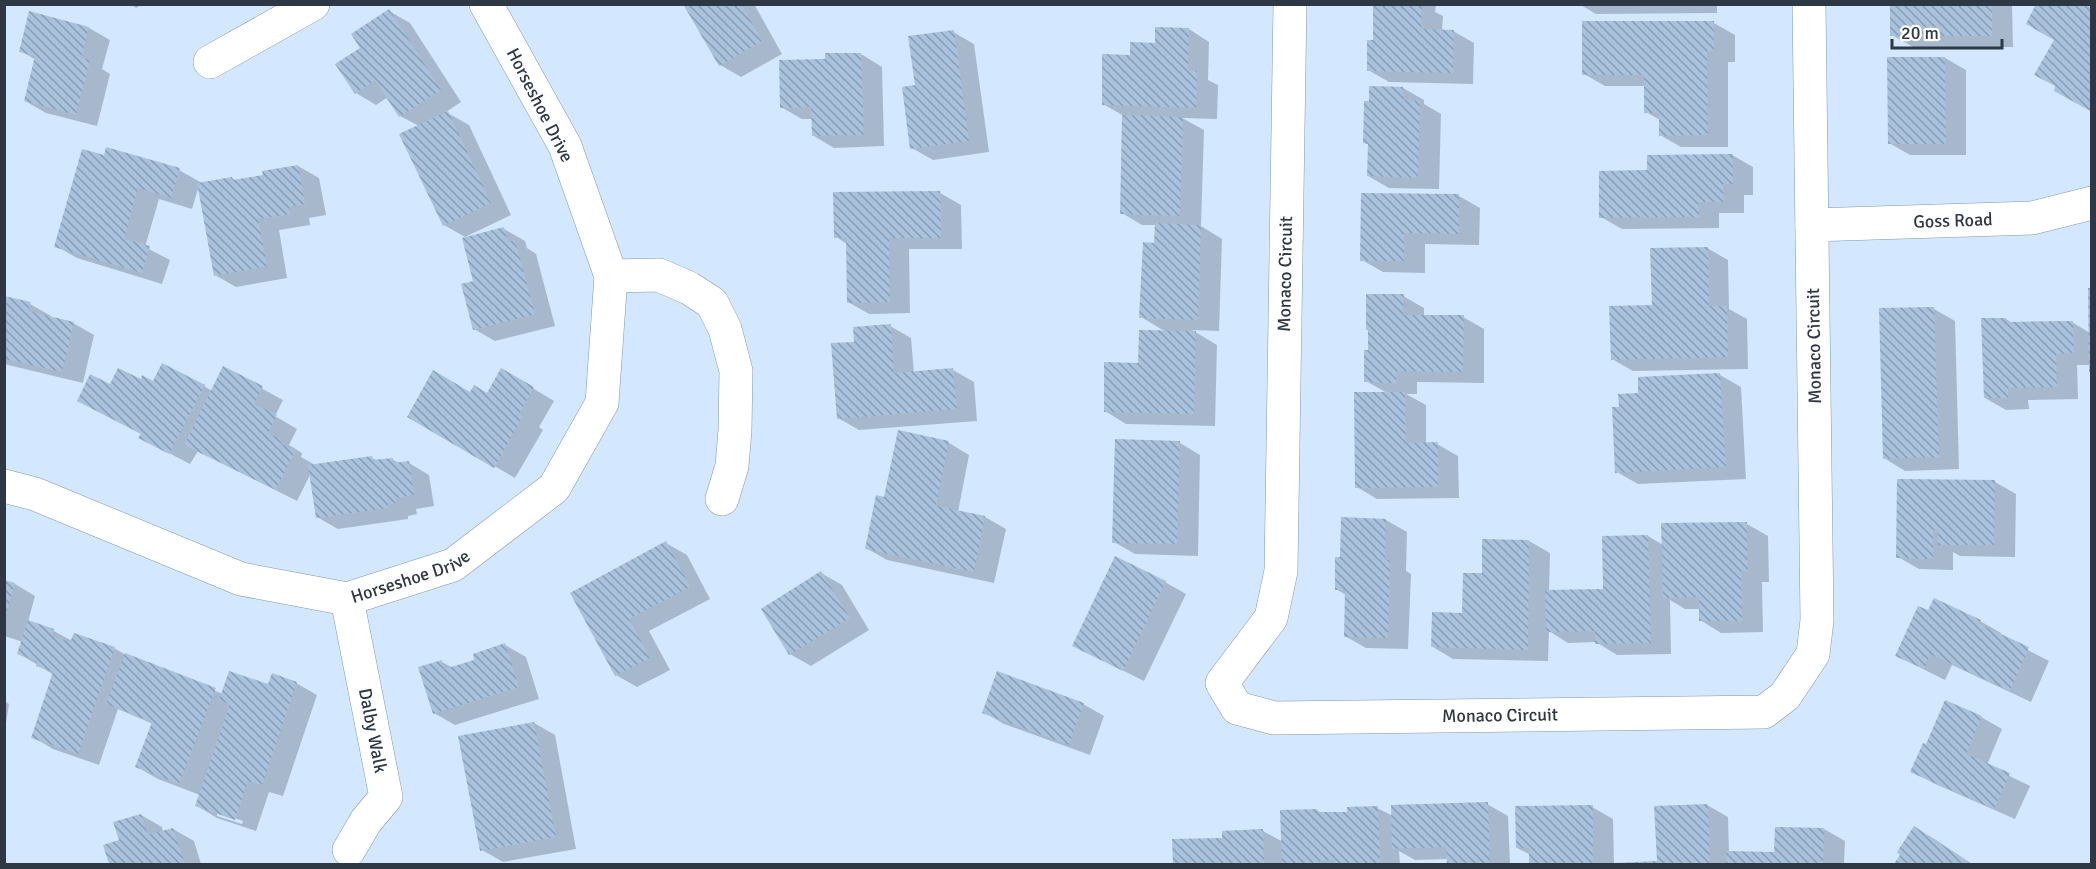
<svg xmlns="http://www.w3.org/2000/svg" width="2096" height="869" font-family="Signika,sans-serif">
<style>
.shadow{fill:#0003;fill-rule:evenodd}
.building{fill:url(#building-back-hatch)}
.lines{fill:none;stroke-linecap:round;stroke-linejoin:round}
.minor-casing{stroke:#7f97b2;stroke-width:34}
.minor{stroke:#fff;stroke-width:33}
.labels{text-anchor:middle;stroke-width:4.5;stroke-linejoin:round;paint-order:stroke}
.street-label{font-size:18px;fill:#2e3844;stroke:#fff}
</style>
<defs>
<pattern id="building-back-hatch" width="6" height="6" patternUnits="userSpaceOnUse" patternTransform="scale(1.5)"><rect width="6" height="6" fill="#a8c1dd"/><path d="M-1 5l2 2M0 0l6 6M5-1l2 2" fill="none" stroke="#899eb5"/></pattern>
</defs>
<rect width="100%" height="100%" fill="#d3e7ff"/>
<path class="shadow" d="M130,4H143L136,8Z
M685,4H754L782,54L741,77L720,65Z
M1375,4H1436L1435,12L1443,16L1442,31H1453L1474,43L1473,84L1389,82L1368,70L1374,42Z
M1579,4H1737V5H1717V13L1596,14Z
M1891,4H2012L2013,47H1913L1892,35Z
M389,11L410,23L461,102L446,112L469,125L511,215L465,237L444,225L419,126L400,116L388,97L376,105L356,93L362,48Z
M31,13L89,28L110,40L102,69L110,74L97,126L46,113L25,101L36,60L21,51Z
M1714,23L1735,35V62H1728V147H1681L1660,135V120L1646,112V86H1605L1584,74Z
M1189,29L1209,42L1208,80L1218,85L1217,119L1182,118L1204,130L1201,226L1222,239L1219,331L1192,330L1217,345L1215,426L1126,424L1105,411L1166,332L1141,317L1156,244L1157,225H1142L1122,213L1124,116L1103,104L1131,57Z
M953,32L974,44L989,152L933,160L912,148L917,86Z
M861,54L882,67L884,146L834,148L814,136L813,119H802L781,107L827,60Z
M1945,58L1966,70V155H1910L1889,143Z
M1403,88L1424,100V104L1441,114L1439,189L1389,188L1368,176L1369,145L1364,142Z
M83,151L179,170L200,182L192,209L159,199L145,247L170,260L162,284L77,258L56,246Z
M1732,155L1753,167V195H1744V213H1719V228L1622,229L1601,217L1649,172Z
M298,166L319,178L326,215L309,218L310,225L279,230L287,278L236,287L215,275L232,178L236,181L265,176Z
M940,193L961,205L962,249H909L910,313L869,314L848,302L847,244L836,237Z
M1362,195L1459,196L1480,208L1479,245L1425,244V273L1383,272L1362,260Z
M504,229L525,241L527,248L536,254L555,326L495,341L474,329L475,282Z
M1707,248L1728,260L1729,309L1747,319L1748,369L1633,371L1612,359L1653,306Z
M2092,289V408L2091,365H2077L2078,399L2028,400L2029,409L2006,410L1985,398L2006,319L2014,324L2072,322L2090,333Z
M1403,296L1424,308V316L1463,317L1484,329V383L1417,382V394H1406L1426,405V444H1437L1458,456L1459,498L1377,499L1357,487L1387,393L1366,381L1370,352Z
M4,298L30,304L51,316L50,318L73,323L94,335L83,383L4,364Z
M1934,309L1955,321L1959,469L1905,471L1884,458Z
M890,326L911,338L914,373L953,370L974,382L977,421L859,430L838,418L856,343Z
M224,368L283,400L275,416L297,429L289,445L302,453L301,457L315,465L372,458L378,461L392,459L400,464L409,463L429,475L434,506L416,509L417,514L408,516V519L338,529L317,517L311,473L297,501L198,451L190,464L161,449L142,434L111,386L142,381L204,386L212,391Z
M502,370L554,401L539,427L543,430L515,478L409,417L470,394L488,395Z
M1720,375L1741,387L1746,479L1638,484L1617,472L1621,408L1640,394Z
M949,443L969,455L958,512L985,517L1006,529L994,583L887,560L866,548L885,499Z
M1180,443L1200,455L1198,556L1135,554L1114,542Z
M1995,482L2016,494L2015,557L1960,556L1953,552V570L1919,569L1898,557Z
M1342,519L1386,520L1407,532L1406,571L1411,574L1408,649L1366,648L1345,636L1346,595L1336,589L1341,559Z
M1747,524L1768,536L1769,582H1762L1763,632L1721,633L1700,620V609H1685L1670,600L1671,654L1617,655L1596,642L1568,643L1549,631L1548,661L1453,659L1433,647L1464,614L1483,575L1529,541L1550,553L1549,591H1604L1648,536L1663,545Z
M666,543L687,555L710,599L649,631L670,670L637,687L616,675L572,593Z
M821,573L842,585L869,630L811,666L790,654Z
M4,582L15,584L35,596L28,622L54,631L72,641L114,648L126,655L223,694L296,683L317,695L283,796L269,792L256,831L217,818L197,806L200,795L158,779L137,767L153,724L118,709L99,765L53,749L33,737L54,675L18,653L23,642L4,636ZM217,812L243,821L242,824L217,816Z
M1165,582L1186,594L1144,681L1074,646Z
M1929,612L1980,621L2001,633L2000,636L2049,661L2031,702L1952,665L1945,680L1897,656Z
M505,645L526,657L539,699L455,725L434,713L442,662L453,668L476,661Z
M4,701L9,704L6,723L4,722Z
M1083,704L1104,716L1090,755L1004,724L983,712Z
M1981,717L2002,729L1987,765L2030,786L2015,819L1933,783L1912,771L1927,746Z
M534,723L555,735L576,849L503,862L482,850Z
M1487,804L1508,816L1510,864H1448V859L1415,860L1399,851L1400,864H1174L1173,841L1224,840L1263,831L1283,842L1317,810L1322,814L1349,813L1377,808L1393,816Z
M1707,805L1728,817L1729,852L1776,853L1824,829L1845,841L1844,864H1531V855L1517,848L1592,807L1613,819L1614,864L1658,862Z
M141,815L162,827L163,832L173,829L194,841L201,864H111L105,846L121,841Z
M1915,828L1936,840L1972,864H1896Z"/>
<path class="building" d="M683,4H741L762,41L719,66Z
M1373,4H1422L1421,29L1454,30L1453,73L1367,71V40H1373Z
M1890,4H1992V36H1890Z
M2036,4H2092V112L2054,91L2055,86L2034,75L2054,40L2026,24Z
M389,9L441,90L399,117L375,80L355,94L335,64L360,48L351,34Z
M29,11L89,27L81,58L90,60L76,115L24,101L35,56L19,52Z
M1582,21H1714V51H1707L1708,135L1659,136V113H1644V75H1582Z
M1155,27L1189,28L1188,71H1197L1196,108L1102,105V54L1130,55V42L1155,43Z
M954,30L969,141L910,149L902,87L915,85L908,36Z
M825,53H861L864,135L812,136L811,107L780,108L779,60L825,59Z
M1887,57H1945L1946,144H1888Z
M1369,86L1403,87L1404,100L1420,101L1418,178L1367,176L1368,144L1363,143L1364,101H1369Z
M448,111L491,203L443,226L399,134Z
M1122,115L1183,117L1180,216L1120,214Z
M106,147L180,168L171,198L138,188L124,239L150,246L142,273L54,247L82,149L104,155Z
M1733,154V184H1723L1724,202H1698L1699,217L1599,218V171L1647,170V155Z
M298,165L305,204L289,207L290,214L258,219L267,266L214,276L197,183L232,177L233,180L263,175L262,171Z
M940,191L941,238H889L890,302L847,303L846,238H834L833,192Z
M1361,193L1459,194V234L1404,233V261H1360Z
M1155,223L1201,225L1198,320L1139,318L1143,242L1154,243Z
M504,227L508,242L515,240L535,314L473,330L461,284L473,281L462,238Z
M1708,247L1709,306H1727L1728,357L1611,360L1609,306L1652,305L1650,248Z
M2088,288H2092V372H2089Z
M1366,294H1404L1403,315H1464L1463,372L1397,371L1396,383L1364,382V350H1368V330H1366Z
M4,296L31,302L28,311L74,322L62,372L4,359Z
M1934,307L1939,457L1883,459L1879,308Z
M1981,318H2006V322L2073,321L2074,353L2056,354L2057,387L2008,388V398H1984Z
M891,324L894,373L953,368L957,409L837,419L831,343L854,342L853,327Z
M1139,330L1196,331L1194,414L1104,412V362L1138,363Z
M162,363L205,385L169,454L138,438L141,434L77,401L90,374L110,384L118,368L141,379L142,375L153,381Z
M223,366L263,386L254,404L277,415L268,433L281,439V444L295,451L276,490L184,445Z
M501,368L534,387L519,414L523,416L494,468L407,417L433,370L470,392L474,385L487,393Z
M1720,373L1726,467L1615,473L1612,407H1619L1618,394L1638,393V377Z
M1354,392H1405L1406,443L1438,442V487L1355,488Z
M898,430L949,441L936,506L985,516L974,572L865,549L876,495L884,497Z
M1115,439L1180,441L1177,544L1112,543Z
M372,456L373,460L393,458V463L409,461L414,495L396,498L397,503L388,504V508L316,518L308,465Z
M1897,479L1995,480L1994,545H1938V530H1933V559L1896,558Z
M1341,517L1386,519L1385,560H1390L1388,638L1344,637L1345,590H1335V557H1340Z
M1747,522L1748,571H1741L1742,621H1699V597L1663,598L1661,523Z
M1648,535L1651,643L1595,644V631L1546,632L1545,590L1603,589L1602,536Z
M1482,539L1529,540L1528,650L1431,647L1432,612L1462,613L1463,573H1482Z
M666,541L690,587L629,619L650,658L615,676L570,593Z
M1115,556L1166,581L1123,671L1072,646Z
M821,571L850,618L789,655L761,609Z
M4,580L15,583L5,619H4Z
M1934,598L1981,620L1979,624L2029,647L2010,691L1930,654L1924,669L1895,656L1918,606L1928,610Z
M28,620L54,629L52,636L70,642L74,633L115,647L78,754L31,738L53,672L36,666L38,661L17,654Z
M505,643L519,687L433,714L418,667L442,660L444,669L474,660L473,654Z
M125,653L216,688L179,784L135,767L152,722L106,704Z
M229,671L268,684L272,673L297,682L262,785L248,781L235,820L195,806L230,704L219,700Z
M997,671L1084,703L1069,745L982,713Z
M1945,700L1982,716L1966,754L2010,773L1994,809L1910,772L1923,743L1926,744Z
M534,722L556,837L480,851L458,736Z
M1488,802L1490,864H1447L1446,847L1392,849L1391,805Z
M1708,804L1710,864H1614V863L1657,861L1654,806Z
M1593,805V864H1529V848H1516L1515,806Z
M1378,806L1380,864H1335V860L1318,861V864H1282L1280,810L1317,809V812H1347V807Z
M141,814L148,835L173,828L185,864H109L103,845L119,840L113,822Z
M1914,826L1971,864H1894L1900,855L1897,852Z
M1775,827L1824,828L1823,864H1726V851L1774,852Z
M1263,829L1264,864H1173L1172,839L1222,838V831Z"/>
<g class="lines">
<g class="minor-casing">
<g id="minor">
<path id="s1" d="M1290,4L1281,571L1271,618L1222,683L1237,708L1274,718L1764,712L1785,696L1813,654L1817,620L1809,4"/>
<path d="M210,62L313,4"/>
<path id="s2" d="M1812,225L2032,218L2092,203"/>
<path d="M611,276L659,275L689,288L712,303L725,329L736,371L735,430L732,466L722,499"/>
<path id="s3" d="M4,486L35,494L241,579L347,599L453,565L554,488L602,403L611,276L565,146L486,4"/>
<path id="s4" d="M347,599L386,797L366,821L349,850"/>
</g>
</g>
<use href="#minor" class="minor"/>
</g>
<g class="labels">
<g class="street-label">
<text transform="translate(540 105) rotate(63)" y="6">Horseshoe Drive</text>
<text dy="6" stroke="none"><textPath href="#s2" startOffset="141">Goss Road</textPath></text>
<text transform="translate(1285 274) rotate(-89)" y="6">Monaco Circuit</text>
<text transform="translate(1814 346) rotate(-91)" y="6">Monaco Circuit</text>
<text dy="6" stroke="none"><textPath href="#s3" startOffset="430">Horseshoe Drive</textPath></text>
<text dy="6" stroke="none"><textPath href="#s1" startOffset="990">Monaco Circuit</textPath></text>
<text dy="6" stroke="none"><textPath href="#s4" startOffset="134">Dalby Walk</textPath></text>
</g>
</g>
<rect width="2096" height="869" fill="none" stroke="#2e3844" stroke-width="12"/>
<path d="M1892 39v9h110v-9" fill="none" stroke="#2e3844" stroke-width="3"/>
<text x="1901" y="39" font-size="18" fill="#2e3844" stroke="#ffffff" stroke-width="4.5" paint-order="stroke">20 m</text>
</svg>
